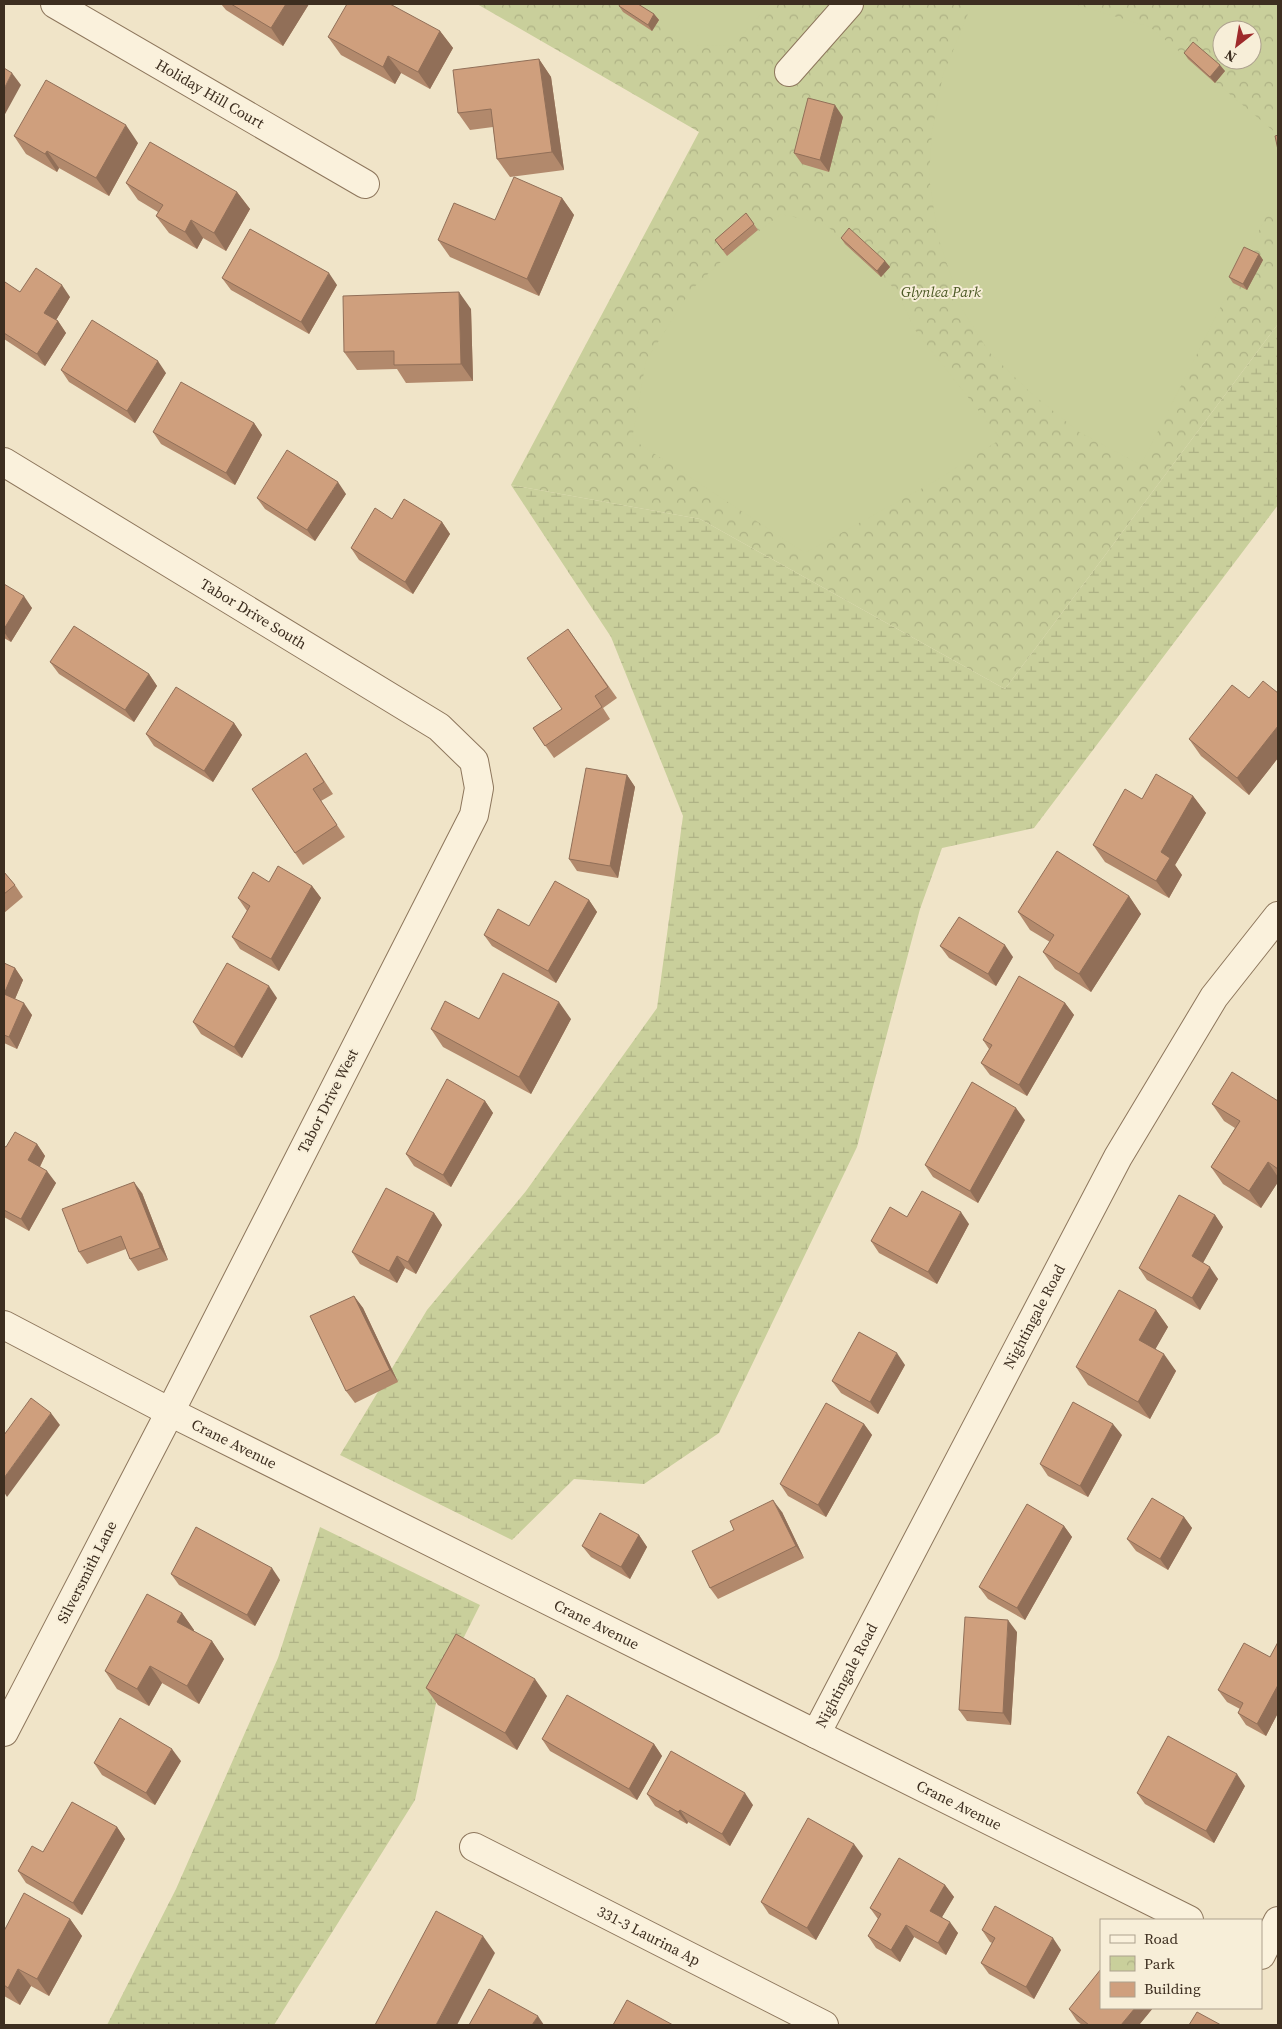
<svg xmlns="http://www.w3.org/2000/svg" width="1282" height="2029" font-family="'Source Serif 4',serif">
<style>
.wetland{fill:url(#wetland-marsh)}
.park{fill:url(#park-crowns);fill-rule:evenodd}
.pitch{fill:#c9cf9b}
.lines{fill:none;stroke-linecap:round;stroke-linejoin:round}
.minor-casing{stroke:#8d765c;stroke-width:30}
.minor{stroke:#faf1dc;stroke-width:28}
.wall{fill:#b2896c}
.shaded-wall{fill:#916f58}
.building{fill:#cf9f7d;stroke:#916f58}
.labels{text-anchor:middle;stroke-width:4;stroke-linejoin:round;paint-order:stroke}
.street-label{font-size:15px;fill:#3d2e20;stroke:#f7eed8}
.park-label{font-size:15px;font-style:italic;fill:#4d5a26;stroke:#f7eed8}
</style>
<defs>
<pattern id="wetland-marsh" width="20" height="14" patternUnits="userSpaceOnUse" patternTransform="scale(1.25)"><rect width="20" height="14" fill="#c9cf9b"/><path d="M1 5h8M5 5V1M11 12h8M15 12V8" fill="none" stroke="#aeb285"/></pattern>
<pattern id="park-crowns" width="20" height="18" patternUnits="userSpaceOnUse" patternTransform="scale(1.25)"><rect width="20" height="18" fill="#c9cf9b"/><path d="M2 6a3 3 0 1 1 6 0M12 15a3 3 0 1 1 6 0" fill="none" stroke="#aeb285"/></pattern>
</defs>
<rect width="100%" height="100%" fill="#f0e4c8"/>
<path class="wetland" d="M1278,324V505L1034,828L942,848L920,909L857,1147L719,1433L644,1484L574,1479L512,1540L340,1455L427,1310L526,1191L657,1008L683,816L611,637L511,485L700,519L1005,689Z
M320,1527L480,1605L440,1685L415,1800L274,2025H107L176,1889L278,1658Z"/>
<path class="park" d="M477,4H1278V324L1005,689L700,519L511,485L699,132ZM1222,30H1252V60H1222Z"/>
<path class="pitch" d="M633,4H770L733,45L696,46Z
M972,4H1074L1150,27L1276,133L1278,193L1141,465L1079,432L1031,393L989,352L962,309L938,237L929,177L932,131L943,75Z
M781,214L825,224L897,291L915,330L1001,439L937,480L805,553L632,439L646,361L691,290L727,256Z"/>
<g class="lines">
<g class="minor-casing">
<g id="minor">
<path id="s1" d="M55,4L365,184"/>
<path d="M789,72L849,4"/>
<path id="s2" d="M4,462L439,727L474,761L479,788L474,815L170,1412L4,1732"/>
<path id="s3" d="M4,1325L170,1412L1189,1920"/>
<path id="s4" d="M816,1734L1118,1157L1214,997L1278,916"/>
<path id="s5" d="M474,1847L824,2025"/>
<path d="M1261,1955L1278,1921"/>
</g>
</g>
<use href="#minor" class="minor"/>
</g>
<path class="wall" d="M221,4H309L283,46L226,10Z
M619,6L654,14L659,20L652,31L623,12Z
M440,31L453,48L430,89L401,73L395,84L341,55L328,37Z
M1184,53L1225,71L1215,83L1188,59Z
M539,59L551,77L564,170L510,177L497,159L493,127L470,130L458,113Z
M843,117L829,172L802,164L794,153Z
M14,136L138,143L109,196L59,168L57,172L26,154Z
M126,183L237,192L250,209L226,251L203,238L197,249L169,233L156,216L158,212L138,200Z
M562,198L574,215L539,296L450,257L438,240Z
M746,213L758,230L727,256L715,240Z
M841,238L885,261L890,267L881,277L845,244Z
M1259,254L1263,260L1247,290L1233,283L1229,277Z
M222,278L337,285L309,334L231,290Z
M4,284L20,292L70,297L56,320L58,321L66,333L45,366L4,339Z
M471,309L473,381L406,383L397,369L357,370L344,352Z
M61,370L166,373L135,423L69,382Z
M254,423L262,435L235,485L161,444L153,432Z
M346,494L315,541L265,509L257,498Z
M442,522L450,534L413,594L359,560L351,548Z
M4,584L32,608L11,642L4,638Z
M568,629L617,698L603,708L610,719L554,758L533,728L562,709Z
M50,662L149,674L157,686L134,722L59,674Z
M1278,693V758L1249,795L1201,756L1189,739L1249,698Z
M234,723L242,735L213,782L154,746L146,734Z
M314,765L333,794L321,801L345,837L303,865L252,789Z
M627,775L635,787L618,878L577,871L569,859Z
M1193,796L1206,813L1175,865L1182,875L1169,898L1105,862L1093,845L1142,799Z
M4,872L15,885L23,897L4,913Z
M312,886L321,898L279,971L240,949L232,937L247,911L238,898Z
M1129,896L1141,914L1091,992L1055,969L1043,952L1050,942L1030,930L1018,912Z
M589,900L597,912L556,983L492,946L484,935L529,926Z
M940,946L1013,957L996,986L949,958Z
M4,963L15,968L23,980L15,999L32,1015L17,1049L4,1043Z
M277,998L242,1058L201,1034L193,1022Z
M1065,1003L1074,1015L1027,1096L990,1075L981,1063L989,1049L983,1040Z
M479,1019H571L531,1094L443,1047L431,1029Z
M485,1101L493,1113L451,1187L414,1166L406,1154Z
M1278,1101V1182L1261,1208L1223,1184L1211,1167L1235,1128L1224,1121L1212,1104Z
M1025,1120L978,1203L933,1177L925,1165Z
M37,1144L45,1156L40,1167L56,1183L29,1231L4,1217V1146L6,1147Z
M142,1193L168,1260L138,1271L130,1259L126,1249L87,1264L79,1252Z
M434,1213L442,1225L416,1274L405,1268L397,1283L360,1264L352,1252Z
M1215,1215L1223,1227L1203,1263L1218,1279L1200,1310L1147,1280L1139,1268Z
M907,1217L969,1224L937,1284L879,1253L871,1241Z
M354,1296L363,1308L398,1382L355,1403L346,1391Z
M1156,1310L1168,1327L1155,1349L1176,1371L1150,1419L1088,1385L1076,1367Z
M905,1365L878,1414L841,1393L832,1381Z
M864,1424L872,1435L826,1517L788,1496L780,1484Z
M1122,1435L1088,1497L1048,1476L1040,1464Z
M782,1512L804,1558L718,1599L710,1588Z
M1184,1517L1192,1528L1168,1570L1136,1551L1127,1539Z
M1064,1526L1072,1537L1025,1620L988,1599L979,1587Z
M639,1535L647,1547L630,1579L591,1557L582,1546Z
M171,1574L280,1580L255,1626L179,1585Z
M182,1613L194,1630V1632L212,1641L224,1659L199,1704L162,1683L149,1706L117,1689L105,1671Z
M1017,1632L1011,1725L967,1721L959,1710Z
M1278,1642V1713L1266,1736L1246,1725L1238,1713L1240,1709L1227,1702L1218,1690L1270,1657Z
M426,1688L547,1696L517,1750L438,1705Z
M542,1739L654,1744L662,1756L637,1800L550,1751Z
M181,1761L155,1805L102,1775L94,1763Z
M1245,1786L1214,1843L1145,1804L1137,1793Z
M647,1794L753,1805L730,1846L688,1822L687,1824L655,1806Z
M117,1827L125,1839L82,1915L26,1883L18,1871Z
M863,1856L816,1940L769,1914L761,1902Z
M945,1885L954,1897L942,1917L958,1933L946,1955L914,1937L900,1962L876,1948L868,1936L878,1919L870,1908Z
M70,1919L82,1936L49,1996L31,1986L20,2005L4,1996V1931Z
M982,1930L1061,1950L1034,1999L989,1974L981,1963L992,1943L990,1942Z
M1101,2008H1153L1139,2025H1082L1077,2021L1069,2009Z"/>
<path class="shaded-wall" d="M286,4H309L283,46L271,28Z
M654,14L659,20L652,31L648,25Z
M440,31L453,48L430,89L418,72Z
M388,56L401,73L395,84L383,67Z
M539,59L551,77L564,170L552,152Z
M1220,65L1225,71L1215,83L1210,77Z
M12,73L21,85L4,116V89Z
M835,105L843,117L829,172L820,160Z
M126,125L138,143L109,196L96,178Z
M47,151L59,168L57,172L45,154Z
M237,192L250,209L226,251L214,233Z
M562,198L574,215L539,296L527,279Z
M191,220L203,238L197,249L185,232Z
M1259,254L1263,260L1247,290L1243,284Z
M885,261L890,267L881,277L877,271Z
M329,273L337,285L309,334L301,322Z
M62,285L70,297L53,325L44,313Z
M459,292L471,309L473,381L461,364Z
M58,321L66,333L45,366L37,354Z
M158,361L166,373L135,423L127,411Z
M254,423L262,435L235,485L226,473Z
M338,482L346,494L315,541L307,530Z
M442,522L450,534L413,594L405,582Z
M24,596L32,608L11,642L4,632V629Z
M149,674L157,686L134,722L125,710Z
M234,723L242,735L213,782L204,771Z
M1278,726V758L1249,795L1237,778Z
M627,775L635,787L618,878L610,866Z
M1193,796L1206,813L1175,865L1182,875L1169,898L1156,881L1161,852Z
M312,886L321,898L279,971L271,959Z
M1129,896L1141,914L1091,992L1079,974Z
M589,900L597,912L556,983L548,971Z
M1005,945L1013,957L996,986L988,974Z
M15,968L23,980L12,1006L4,994Z
M269,986L277,998L242,1058L234,1047Z
M559,1002L571,1019L531,1094L519,1077Z
M24,1003L32,1015L17,1049L9,1037Z
M1065,1003L1074,1015L1027,1096L1019,1085Z
M485,1101L493,1113L451,1187L443,1175Z
M1016,1108L1025,1120L978,1203L970,1191Z
M37,1144L45,1156L37,1172L28,1160Z
M1268,1162L1278,1177V1182L1261,1208L1249,1191Z
M47,1171L56,1183L29,1231L21,1219Z
M134,1182L142,1193L168,1260L160,1248Z
M961,1212L969,1224L937,1284L928,1272Z
M434,1213L442,1225L416,1274L408,1262Z
M1215,1215L1223,1227L1200,1268L1192,1256Z
M397,1256L405,1268L397,1283L389,1271Z
M1210,1267L1218,1279L1200,1310L1192,1298Z
M354,1296L363,1308L398,1382L390,1370Z
M1156,1310L1168,1327L1151,1357L1139,1340Z
M897,1353L905,1365L878,1414L870,1402Z
M1164,1354L1176,1371L1150,1419L1138,1402Z
M51,1413L60,1425L7,1497L4,1492V1478Z
M864,1424L872,1435L826,1517L818,1505Z
M1113,1424L1122,1435L1088,1497L1080,1486Z
M773,1500L782,1512L804,1558L796,1546Z
M1184,1517L1192,1528L1168,1570L1160,1559Z
M1064,1526L1072,1537L1025,1620L1017,1608Z
M639,1535L647,1547L630,1579L621,1567Z
M272,1568L280,1580L255,1626L247,1615Z
M182,1613L194,1630L189,1640L177,1622Z
M1008,1620L1017,1632L1011,1725L1003,1713Z
M212,1641L224,1659L199,1704L187,1686Z
M150,1666L162,1683L149,1706L137,1689Z
M535,1679L547,1696L517,1750L505,1733Z
M1278,1685V1713L1266,1736L1257,1724Z
M654,1744L662,1756L637,1800L629,1789Z
M172,1749L181,1761L155,1805L146,1793Z
M1237,1774L1245,1786L1214,1843L1206,1831Z
M745,1793L753,1805L730,1846L722,1834Z
M680,1810L688,1822L687,1824L678,1812Z
M117,1827L125,1839L82,1915L73,1903Z
M854,1844L863,1856L816,1940L807,1928Z
M945,1885L954,1897L939,1922L930,1911Z
M70,1919L82,1936L49,1996L37,1979Z
M950,1922L958,1933L946,1955L938,1943Z
M906,1925L914,1937L900,1962L891,1950Z
M483,1936L495,1953L457,2025H436Z
M1053,1938L1061,1950L1034,1999L1026,1987Z
M18,1969L31,1986L20,2005L8,1988Z
M1135,2008H1153L1139,2025H1121Z
M538,2016L544,2025H532Z"/>
<path class="building" d="M231,4H286L271,28Z
M347,4H390L440,31L418,72L388,56L383,67L328,37Z
M620,4H638L654,14L648,25L619,6Z
M1193,42L1220,65L1210,77L1184,53Z
M539,59L552,152L497,159L491,109L458,113L453,70Z
M4,68L12,73L4,89Z
M46,80L126,125L96,178L47,151L45,154L14,136Z
M808,98L835,105L820,160L794,153Z
M1278,135V150L1275,136Z
M150,142L237,192L214,233L191,220L185,232L156,216L163,205L126,183Z
M514,177L562,198L527,279L438,240L454,203L495,220Z
M746,213L754,224L723,250L715,240Z
M849,228L885,261L877,271L841,238Z
M250,229L329,273L301,322L222,278Z
M1244,247L1259,254L1243,284L1229,277Z
M36,268L62,285L44,313L58,321L37,354L4,333V284L5,282L20,292Z
M459,292L461,364L394,365V351L344,352L343,296Z
M92,320L158,361L127,411L61,370Z
M181,382L254,423L226,473L153,432Z
M287,450L338,482L307,530L257,498Z
M404,499L442,522L405,582L351,548L375,508L392,519Z
M4,584L24,596L4,629Z
M74,626L149,674L125,710L50,662Z
M568,629L608,687L595,696L602,707L545,746L533,728L562,709L527,658Z
M1263,681L1278,693V726L1237,778L1189,739L1232,685L1249,698Z
M176,687L234,723L204,771L146,734Z
M306,753L324,782L313,789L337,825L295,853L252,789Z
M586,768L627,775L610,866L569,859Z
M1156,774L1193,796L1161,852L1170,858L1156,881L1093,845L1125,789L1142,799Z
M1057,851L1129,896L1079,974L1043,952L1054,935L1018,912Z
M278,866L312,886L271,959L232,937L250,906L238,898L253,872L269,882Z
M4,872L15,885L4,894Z
M555,881L589,900L548,971L484,935L498,909L529,926Z
M959,917L1005,945L988,974L940,946Z
M4,963L15,968L4,994Z
M227,963L269,986L234,1047L193,1022Z
M503,973L559,1002L519,1077L431,1029L445,1001L479,1019Z
M1019,976L1065,1003L1019,1085L981,1063L992,1045L983,1040Z
M4,994L24,1003L9,1037L4,1035Z
M1232,1072L1278,1101V1169L1268,1162L1249,1191L1211,1167L1240,1121L1212,1104Z
M447,1079L485,1101L443,1175L406,1154Z
M972,1082L1016,1108L970,1191L925,1165Z
M15,1132L37,1144L28,1160L47,1171L21,1219L4,1210V1146L6,1147Z
M134,1182L160,1248L130,1259L121,1236L79,1252L62,1209Z
M386,1188L434,1213L408,1262L397,1256L389,1271L352,1252Z
M922,1191L961,1212L928,1272L871,1241L890,1207L907,1217Z
M1179,1195L1215,1215L1192,1256L1210,1267L1192,1298L1139,1268Z
M1119,1290L1156,1310L1139,1340L1164,1354L1138,1402L1076,1367Z
M354,1296L390,1370L346,1391L310,1316Z
M859,1332L897,1353L870,1402L832,1381Z
M31,1398L51,1413L4,1478V1435Z
M1073,1402L1113,1424L1080,1486L1040,1464Z
M826,1403L864,1424L818,1505L780,1484Z
M1152,1498L1184,1517L1160,1559L1127,1539Z
M773,1500L796,1546L710,1588L692,1551L734,1530L730,1521Z
M1027,1504L1064,1526L1017,1608L979,1587Z
M600,1513L639,1535L621,1567L582,1546Z
M196,1527L272,1568L247,1615L171,1574Z
M147,1594L182,1613L177,1622L212,1641L187,1686L150,1666L137,1689L105,1671Z
M965,1617L1008,1620L1003,1713L959,1710Z
M456,1634L535,1679L505,1733L426,1688Z
M1278,1642V1685L1257,1724L1238,1713L1243,1703L1218,1690L1244,1643L1270,1657Z
M567,1695L654,1744L629,1789L542,1739Z
M120,1718L172,1749L146,1793L94,1763Z
M1168,1736L1237,1774L1206,1831L1137,1793Z
M671,1751L745,1793L722,1834L680,1810L678,1812L647,1794Z
M72,1802L117,1827L73,1903L18,1871L32,1846L43,1852Z
M808,1818L854,1844L807,1928L761,1902Z
M899,1858L945,1885L930,1911L950,1922L938,1943L906,1925L891,1950L868,1936L881,1914L870,1908Z
M24,1893L70,1919L37,1979L18,1969L8,1988L4,1985V1931Z
M995,1906L1053,1938L1026,1987L981,1963L995,1938L982,1930Z
M436,1911L483,1936L436,2025H375Z
M1101,1969V2008H1135L1121,2025H1089L1069,2009Z
M489,1989L538,2016L532,2025H469Z
M627,2000L673,2025H613Z
M1197,2012L1221,2025H1189Z"/>
<g class="labels">
<g class="street-label">
<text dy="5" stroke="none"><textPath href="#s1" startOffset="179">Holiday Hill Court</textPath></text>
<text dy="5" stroke="none"><textPath href="#s2" startOffset="292">Tabor Drive South</textPath></text>
<text transform="translate(328 1101) rotate(-63)" y="5">Tabor Drive West</text>
<text dy="5" stroke="none"><textPath href="#s4" startOffset="471">Nightingale Road</textPath></text>
<text dy="5" stroke="none"><textPath href="#s3" startOffset="259">Crane Avenue</textPath></text>
<text transform="translate(87 1572) rotate(-63)" y="5">Silversmith Lane</text>
<text dy="5" stroke="none"><textPath href="#s3" startOffset="664">Crane Avenue</textPath></text>
<text dy="5" stroke="none"><textPath href="#s4" startOffset="66">Nightingale Road</textPath></text>
<text dy="5" stroke="none"><textPath href="#s3" startOffset="1069">Crane Avenue</textPath></text>
<text dy="5" stroke="none"><textPath href="#s5" startOffset="196">331-3 Laurina Ap</textPath></text>
</g>
<g class="park-label">
<text x="941" y="297">Glynlea Park</text>
</g>
</g>
<rect width="1282" height="2029" fill="none" stroke="#3d2e20" stroke-width="10"/>
<rect x="1100" y="1919" width="162" height="90" fill="#f7eed8" stroke="#ada18e"/>
<rect x="1110" y="1935" width="25" height="8" fill="#faf1dc" stroke="#ada18e"/>
<text x="1144" y="1944" font-size="15" fill="#3d2e20">Road</text>
<rect x="1110" y="1956" width="25" height="15" fill="url(#park-crowns)" stroke="#ada18e"/>
<text x="1144" y="1969" font-size="15" fill="#3d2e20">Park</text>
<rect x="1110" y="1982" width="25" height="15" fill="#cf9f7d" stroke="#ada18e"/>
<text x="1144" y="1994" font-size="15" fill="#3d2e20">Building</text>
<g transform="translate(1237 45) rotate(211)"><circle r="24" fill="#f7eed8" stroke="#ada18e"/>
<path d="M0-4L9 19L0 12L-9 19Z" fill="#9e2a2b"/>
<text y="-8" font-size="14" font-weight="bold" text-anchor="middle" fill="#3d2e20">N</text>
</g>
</svg>
